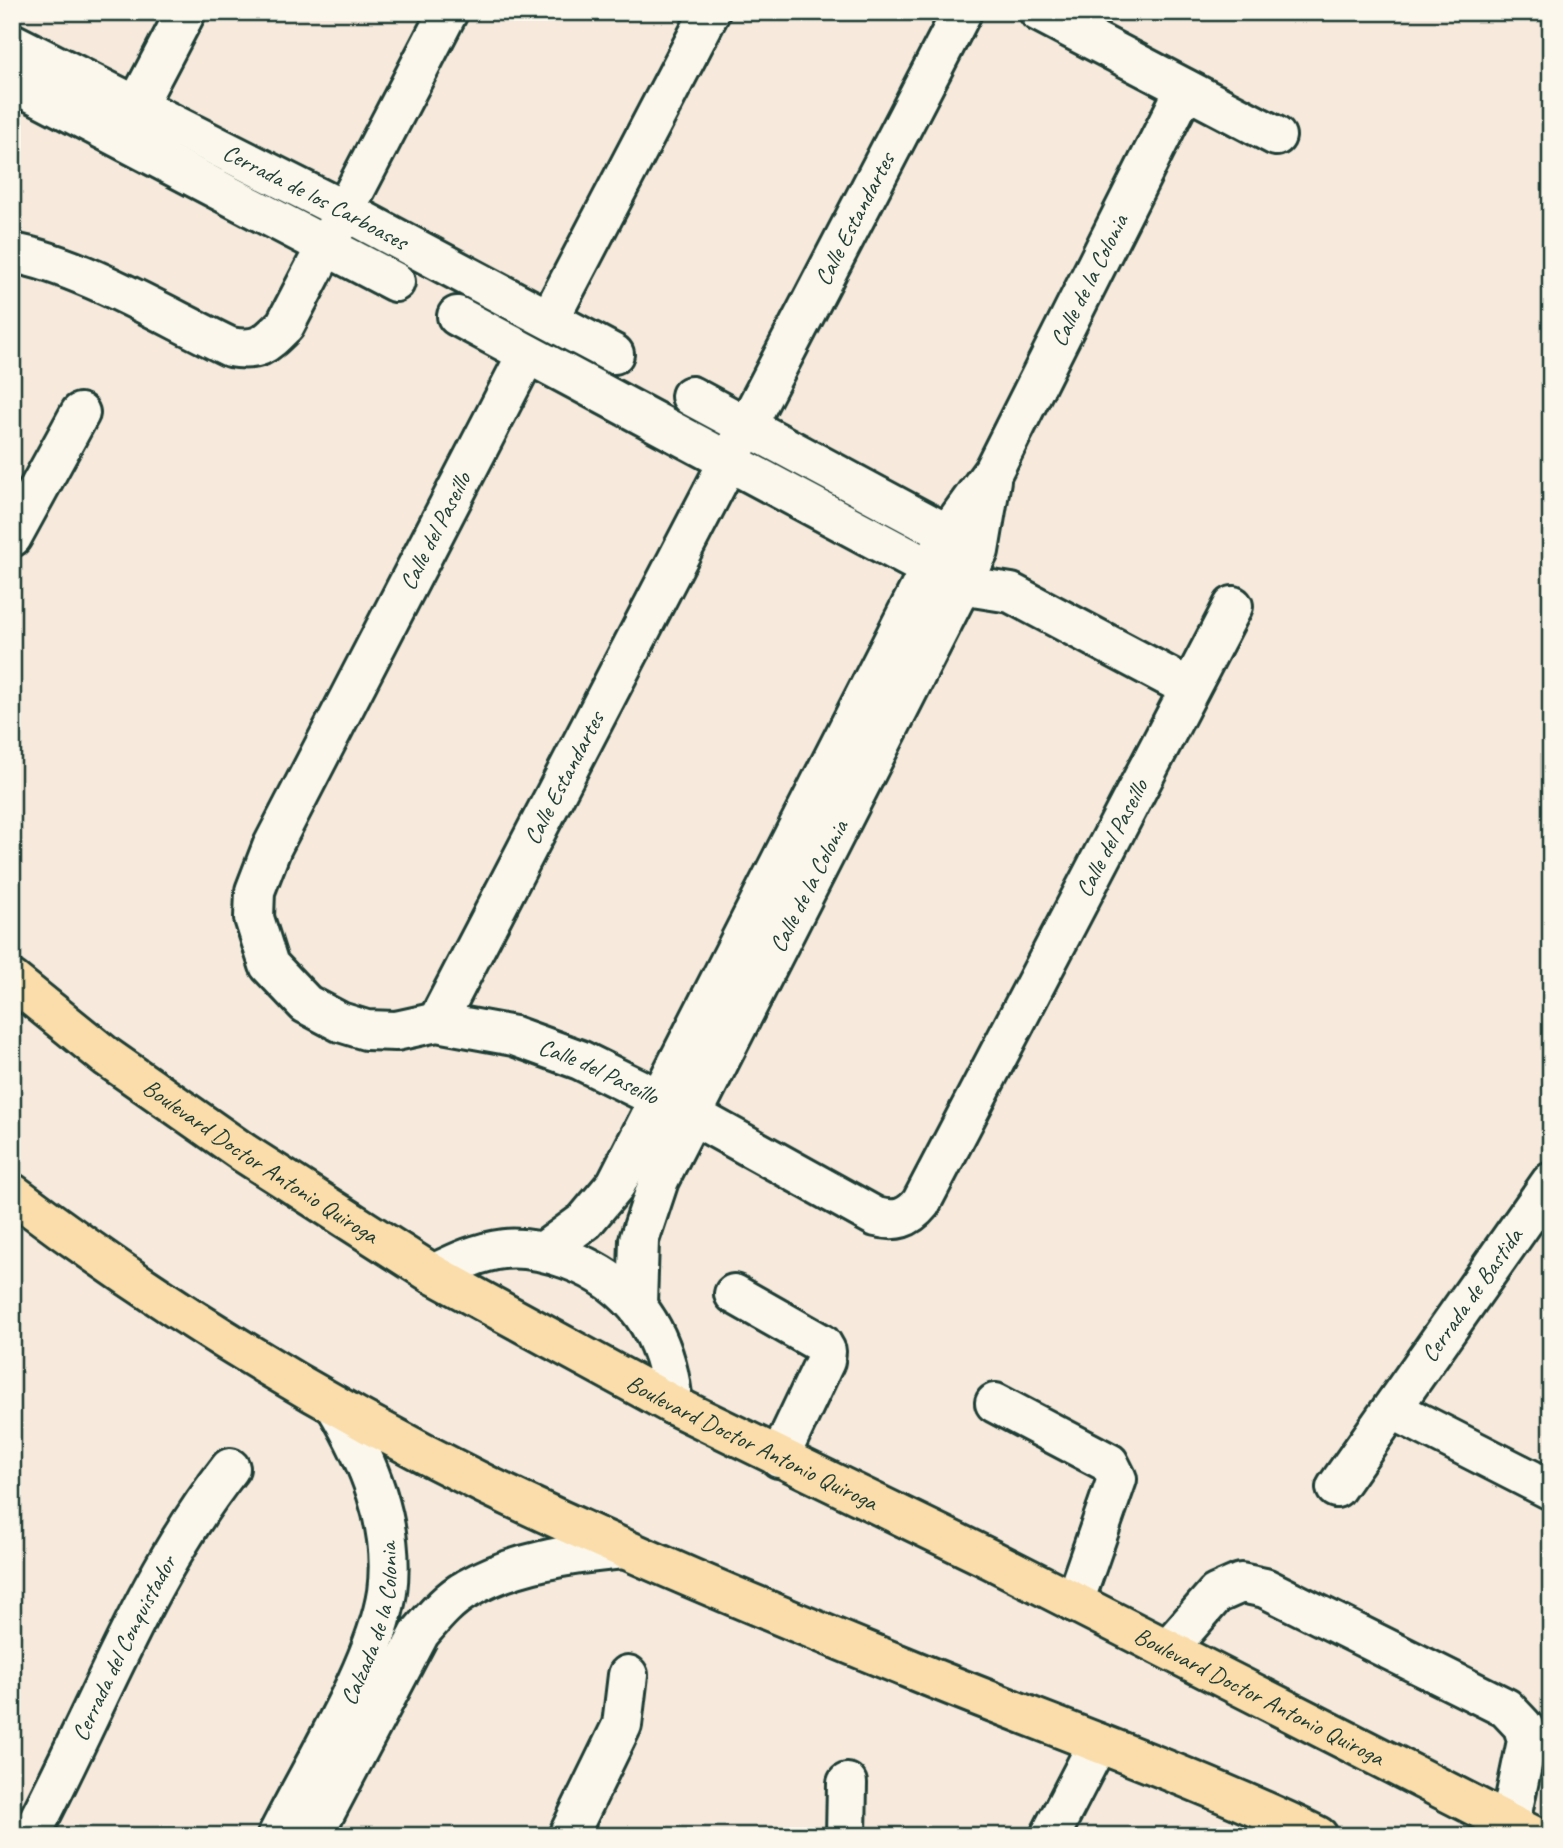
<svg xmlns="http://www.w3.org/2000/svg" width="1563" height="1848" font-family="Caveat,sans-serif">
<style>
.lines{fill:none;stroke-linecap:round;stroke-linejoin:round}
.minor-casing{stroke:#1f3d34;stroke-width:44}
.major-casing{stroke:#1f3d34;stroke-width:44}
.minor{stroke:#fbf7ec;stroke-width:38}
.major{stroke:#faddab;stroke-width:38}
.labels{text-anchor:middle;stroke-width:5;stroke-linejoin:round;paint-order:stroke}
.street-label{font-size:24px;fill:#1f3d34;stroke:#fbf7ec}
</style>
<rect width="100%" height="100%" fill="#f7e9dc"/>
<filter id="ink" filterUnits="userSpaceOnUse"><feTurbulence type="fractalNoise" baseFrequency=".0143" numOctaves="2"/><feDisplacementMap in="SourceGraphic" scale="14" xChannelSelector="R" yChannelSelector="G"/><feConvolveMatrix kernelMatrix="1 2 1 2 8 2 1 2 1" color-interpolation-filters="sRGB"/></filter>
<g filter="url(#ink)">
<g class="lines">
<g class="minor-casing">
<g id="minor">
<path d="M1039,12L1276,136"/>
<path id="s1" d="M12,43L345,211L614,354"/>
<path d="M12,82L395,282"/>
<path d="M125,128L186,12"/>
<path d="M12,253C79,264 167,317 230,347C259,352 265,345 285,325L448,12"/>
<path d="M457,316L960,585L1011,593L1188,687"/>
<path d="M550,318L710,12"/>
<path id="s2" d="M527,354L272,847L255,891L254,918L269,965L306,1004L340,1022L366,1030L396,1031L437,1022L514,1036L580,1060L692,1115L876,1217C896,1222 908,1219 921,1203L1233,606"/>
<path d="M691,396L968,545"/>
<path d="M12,537L80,413"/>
<path id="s3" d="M437,1022L962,12"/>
<path id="s4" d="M544,1251L585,1221L616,1184L948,533L993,471L1185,89"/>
<path d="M433,1274C456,1263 478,1252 504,1249C525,1247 547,1252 567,1259C635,1284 667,1334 673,1405"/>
<path d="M734,1294L822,1344L826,1351L825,1361L779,1458"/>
<path id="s5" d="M637,1304L639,1240L659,1180L979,551L991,480"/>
<path d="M995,1403L1109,1463L1117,1479L1074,1602"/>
<path d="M1392,1409L1551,1490"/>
<path id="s6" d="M1336,1488L1551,1182"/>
<path d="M1168,1649L1216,1594L1241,1583L1265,1588L1506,1708L1523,1726L1527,1741L1510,1823"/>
<path id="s7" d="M30,1836C96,1713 143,1579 230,1468"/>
<path id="s8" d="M277,1836C311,1768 376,1664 387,1592C396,1525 368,1460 335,1405"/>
<path d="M313,1836L420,1633C433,1618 448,1599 467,1589C513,1562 570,1554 623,1549"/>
<path d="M568,1836L622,1725L628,1675"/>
<path d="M846,1836L847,1783"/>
<path d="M1050,1836L1098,1743"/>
</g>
</g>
<g class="major-casing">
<g id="major">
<path id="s9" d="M12,980L107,1057L244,1153L433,1274L673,1405L990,1559L1534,1836"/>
<path d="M12,1193C160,1305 320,1403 486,1485C623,1551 763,1609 903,1666C1041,1723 1183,1771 1318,1836"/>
</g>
</g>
<use href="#minor" class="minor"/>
<use href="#major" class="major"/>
</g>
</g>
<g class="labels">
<g class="street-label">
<text dy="8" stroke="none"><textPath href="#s1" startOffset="340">Cerrada de los Carboases</textPath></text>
<text dy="8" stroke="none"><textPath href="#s3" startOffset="905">Calle Estandartes</textPath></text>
<text dy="8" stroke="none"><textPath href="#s4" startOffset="1120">Calle de la Colonia</textPath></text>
<text transform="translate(435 531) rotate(-63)" y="8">Calle del Paseíllo</text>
<text dy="8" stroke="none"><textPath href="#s3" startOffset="275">Calle Estandartes</textPath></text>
<text dy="8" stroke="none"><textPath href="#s2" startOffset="1816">Calle del Paseíllo</textPath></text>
<text dy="8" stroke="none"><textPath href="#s5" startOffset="457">Calle de la Colonia</textPath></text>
<text dy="8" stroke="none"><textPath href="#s2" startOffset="1040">Calle del Paseíllo</textPath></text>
<text dy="8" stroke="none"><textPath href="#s9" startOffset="308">Boulevard Doctor Antonio Quiroga</textPath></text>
<text dy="8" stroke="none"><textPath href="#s6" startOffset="236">Cerrada de Bastida</textPath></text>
<text dy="8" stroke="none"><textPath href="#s9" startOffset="875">Boulevard Doctor Antonio Quiroga</textPath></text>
<text dy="8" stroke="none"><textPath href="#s8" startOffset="234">Calzada de la Colonia</textPath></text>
<text dy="8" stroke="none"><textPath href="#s7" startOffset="210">Cerrada del Conquistador</textPath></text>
<text dy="8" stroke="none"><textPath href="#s9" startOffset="1442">Boulevard Doctor Antonio Quiroga</textPath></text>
</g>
</g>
<rect width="1563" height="1848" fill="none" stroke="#fbf7ec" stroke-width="42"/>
<rect x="21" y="21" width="1521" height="1806" fill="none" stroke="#1f3d34" stroke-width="2.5" filter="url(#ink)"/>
</svg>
